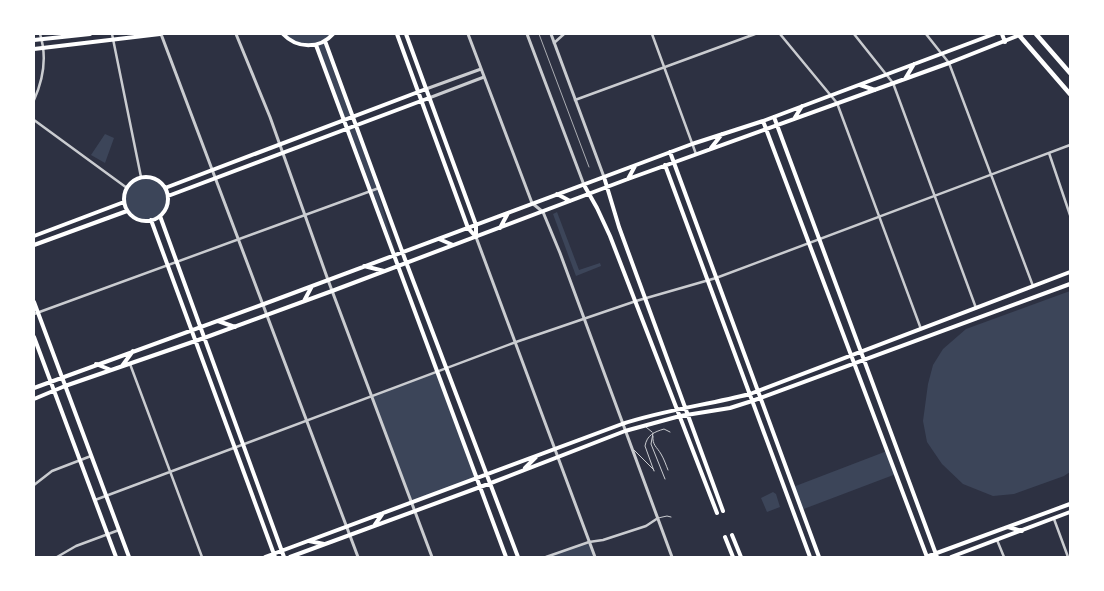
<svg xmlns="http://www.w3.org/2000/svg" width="1104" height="591" font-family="'Alegreya Sans',sans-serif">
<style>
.green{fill:#3c4559}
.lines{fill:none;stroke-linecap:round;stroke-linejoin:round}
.service{stroke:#caccd0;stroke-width:1}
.minor{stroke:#caccd0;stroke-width:2.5}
.tertiary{stroke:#caccd0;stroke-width:3}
.secondary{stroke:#fff;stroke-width:4}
.primary{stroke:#fff;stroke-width:4.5}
.rail{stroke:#abadb3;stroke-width:1}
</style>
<rect width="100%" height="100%" fill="#2d3142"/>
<path class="green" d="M283,34H333L323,42L351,118L345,120L317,44H299Z
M354,126L377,189L396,254L349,128Z
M105,134L114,138L105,163L91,155Z
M124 199a22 22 0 1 1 44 0a22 22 0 1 1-44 0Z
M557,212L579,270L600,263L601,266L576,276L553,214Z
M1070,291V472L1064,476L1014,494L993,496L963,484L942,464L927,442L923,421L928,384L933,365L943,349L966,329Z
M437,372L477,479L411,503L372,396Z
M887,451L896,474L801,510L793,487Z
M773,492L776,494L780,507L767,512L761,498Z
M589,542L595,557H546Z"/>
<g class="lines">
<path class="service" d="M646,427L652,432
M653,433L651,444L665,479
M653,436C652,445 657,447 661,454C664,459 666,465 668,470
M634,450L654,470
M654,471L645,446C647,435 654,432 664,429L670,432
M658,518L667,516L671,517"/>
<path class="minor" d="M112,34L141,177
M652,34L696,154
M780,34L837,103L921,329
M854,34L893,83L976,308
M926,34L949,63L1033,286
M554,43L564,34
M34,100C43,80 47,56 40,34
M575,100L755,34
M34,120L127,188
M1049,153L1070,215
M34,314L379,188
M130,364L202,557
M34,485L52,471L91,456
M95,500L516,342L636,301L716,278L1070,145
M1054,519L1068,557
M997,540L1004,557
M57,557L76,546L119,530
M546,557L589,542L603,540L646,526L658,518"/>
<path class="tertiary" d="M161,34L358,557
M236,34L270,117L328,280L432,557
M468,34L532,203L543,212L560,253L672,557
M527,34L584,185
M551,34L604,177
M426,89L481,69
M429,98L484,77
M476,237L595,557"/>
<path class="secondary" d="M283,34C297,49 320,49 333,34
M397,34L468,228L476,237
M406,34L476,225V237
M1002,34L1005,42
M34,40L90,34
M325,41L406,262L518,557
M316,45L506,557
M34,49L160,34
M905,79L914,64
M860,85L875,90
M774,117L937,557
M794,119L802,106
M763,121L927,557
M711,148L722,134
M670,152L819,557
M665,165L810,557
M124 199a22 22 0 1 1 44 0a22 22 0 1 1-44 0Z
M604,177L619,227L723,511
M628,179L635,166
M584,185L597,208L610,236L717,513
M165,188L426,89
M557,194L570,201
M168,196L429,98
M160,216L284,557
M151,220L275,557
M500,228L508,213
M34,236L124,202
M439,239L453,245
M34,245L127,211
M364,266L384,271
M304,301L312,286
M34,302L129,557
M218,321L235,327
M34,337L116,557
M96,364L111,370
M122,366L133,351
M34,388L264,304L692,144L763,121L994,34
M34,399L65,386L204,338L332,291L628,179L949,63L1022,34
M525,468L536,457
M374,526L383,513
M1008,527L1022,531
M732,535L741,557
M725,537L733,557
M309,541L324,544
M265,557L622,424C664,410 707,405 750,394L1070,272
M290,557L491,483L625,431L680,416L730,408L752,401L1070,284
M926,557L1070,504
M951,557L1070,512"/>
<path class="primary" d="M1018,34L1070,94
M1036,34L1070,73"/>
<path class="rail" d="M539,34L589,167"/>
</g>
<rect width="1104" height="591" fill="none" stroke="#ffffff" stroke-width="70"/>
</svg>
